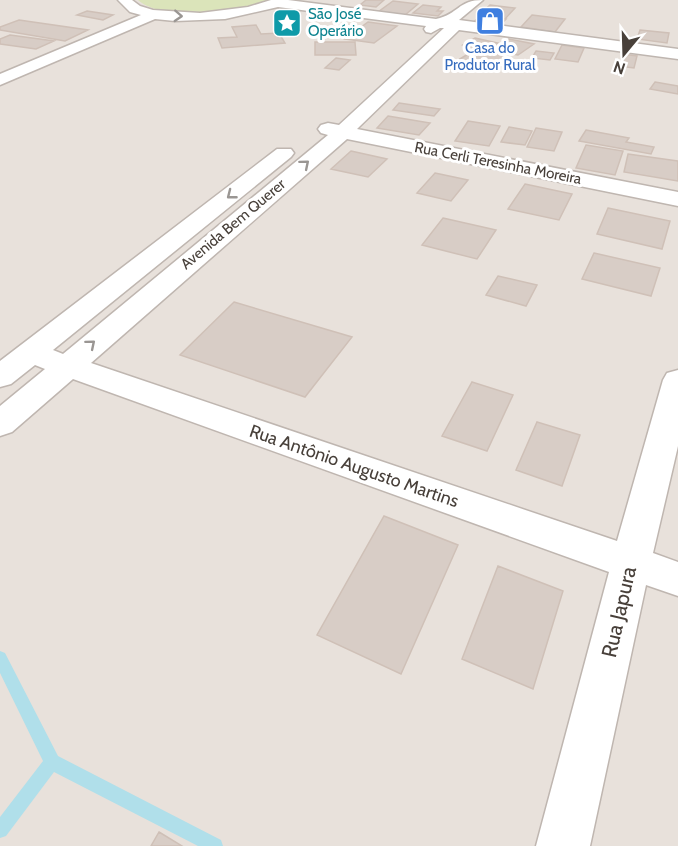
<svg xmlns="http://www.w3.org/2000/svg" width="678" height="846" font-family="Cabin,sans-serif">
<style>
.residential{fill:#e8e1db}
.green{fill:#dbe4ba}
.lines{fill:none;stroke-linecap:round;stroke-linejoin:round}
.stream{fill:#b0dfea;fill-rule:evenodd}
.building{fill:#d8cdc6;stroke:#cfc0b7;stroke-width:1.5}
.street-casing{stroke:#bfb6b0;stroke-width:3}
.street{fill:#fff;fill-rule:evenodd}
.oneway{stroke:#9a9693}
.labels{text-anchor:middle;stroke-width:6;stroke-linejoin:round;paint-order:stroke}
.far-culture-label{font-size:15px;fill:#0d838f;stroke:#fff;text-anchor:start}
.far-shop-label{font-size:15px;fill:#366cbe;stroke:#fff}
.far-street-label{font-size:15px;fill:#48403a;stroke:#fff}
.street-label{font-size:18px;fill:#48403a;stroke:#fff}
.near-street-label{font-size:21px;fill:#48403a;stroke:#fff}
</style>
<rect width="100%" height="100%" fill="#f4f0ec"/>
<path class="residential" d="M0,0H678V846H0Z"/>
<path class="green" d="M138,0H270C241,14 163,22 138,0Z"/>
<g class="lines">
<path class="stream" d="M0,651L5,653L58,756L221,840L223,846H198L54,772L6,836L0,838V817L43,761L0,673Z"/>
</g>
<path class="building" d="M366,0H384L376,7L360,5Z
M393,1L418,4L405,15L378,12Z
M423,5L441,7L437,11H443L438,16L413,13Z
M490,5L515,8L505,19L479,15Z
M87,11L113,15L103,20L77,15Z
M532,15L565,19L555,32L521,27Z
M480,16L506,19L499,26L473,23Z
M19,20L88,30L65,41L0,30V27Z
M368,22L397,26L374,43L345,39Z
M256,25L261,34L279,33L285,43L222,48L218,38L237,37L232,27Z
M640,30L669,33L667,43L637,39Z
M10,35L54,41L36,49L0,44V39Z
M475,38L502,44L509,39L534,44L518,55L507,53L503,56L511,58L504,63L491,60L481,67L455,62L478,48L463,45Z
M315,42H355L356,55H315Z
M562,45L584,48L578,62L555,59Z
M536,51L554,53L550,60L532,58Z
M622,54L637,56L634,68L619,66Z
M336,58L350,60L339,70L325,68Z
M655,82L678,86V94L650,89Z
M399,103L440,109L434,116L393,110Z
M388,116L430,123L419,135L377,128Z
M468,121L500,126L489,146L455,141Z
M509,127L532,131L525,145L501,142Z
M536,128L562,132L554,151L527,147Z
M586,130L629,138L626,142L654,147L651,154L579,141Z
M586,145L623,151L615,175L576,168Z
M351,151L387,159L368,177L331,169Z
M628,154L678,161V181L624,172Z
M435,173L468,180L451,201L417,193Z
M525,184L572,194L559,220L508,209Z
M608,208L670,221L662,249L597,234Z
M443,218L496,230L477,259L422,245Z
M594,253L660,268L651,296L582,279Z
M498,276L537,285L526,306L486,295Z
M234,302L352,337L305,397L180,355Z
M472,382L513,395L487,451L442,436Z
M537,422L580,435L562,486L516,470Z
M384,516L458,545L401,674L317,635Z
M498,566L563,591L533,689L462,659Z
M159,832L182,846H151Z"/>
<g class="lines">
<g class="street-casing">
<path id="street" d="M118,0H132L140,6L153,10L200,13L248,7L271,0H288L436,19C459,14 458,0 483,0L459,20L678,49V59L459,30L357,129L678,192V206L347,139L91,363L617,541L663,380L667,373L678,370V446L653,553L678,562V596L646,585L590,846H536L609,572L73,379L12,432L0,436V406L45,369L35,365L11,384L0,387V361L277,149H291L294,153L291,157L53,350L63,354L328,135L321,133L318,129L321,125L328,123L339,125L444,28H440L431,33L426,32L424,29L426,26L278,7L225,19L175,21L155,19L0,85V74L141,15L130,12Z"/>
</g>
<use href="#street" class="street"/>
</g>
<defs><path id="oneway-chevron" d="M-2-3.5L2.5 0L-2 3.5" fill="none" stroke-width="1.6" stroke-linecap="round" stroke-linejoin="round" transform="scale(1.5)"/></defs>
<g class="oneway">
<use href="#oneway-chevron" transform="translate(178 16) rotate(3)"/>
<use href="#oneway-chevron" transform="translate(305 164) rotate(-40)"/>
<use href="#oneway-chevron" transform="translate(231 195) rotate(142)"/>
<use href="#oneway-chevron" transform="translate(91 344) rotate(-40)"/>
</g>
<defs>
<g id="shop-square" transform="scale(1.5)"><rect x="-9" y="-9" width="18" height="18" rx="4" fill="#3f7fe0" stroke="#fff"/><path d="M-5-2.5h2.3a2.7 3.5 0 0 1 5.4 0H5L5.5 6h-11ZM-1.5-2.5h3a1.5 2.3 0 0 0-3 0Z" fill="#fff"/></g>
<g id="sight-square" transform="scale(1.5)"><rect x="-9" y="-9" width="18" height="18" rx="4" fill="#0f9aa8" stroke="#fff"/><path d="M0-6L1.8-2.2L6-1.7L2.9 1.2L3.7 5.4L0 3.3L-3.7 5.4L-2.9 1.2L-6-1.7L-1.8-2.2Z" fill="#fff"/></g>
</defs>
<g fill-rule="evenodd">
<use href="#shop-square" x="490" y="21"/>
<use href="#sight-square" x="287" y="23"/>
</g>
<g class="labels">
<g class="far-culture-label">
<text x="308" y="19">São José<tspan x="308" dy="17">Operário</tspan></text>
</g>
<g class="far-shop-label">
<text x="490" y="53">Casa do<tspan x="490" dy="17">Produtor Rural</tspan></text>
</g>
<g class="far-street-label">
<text transform="translate(498 163) rotate(11)" y="5">Rua Cerli Teresinha Moreira</text>
<text transform="translate(233 224) rotate(-40)" y="5">Avenida Bem Querer</text>
</g>
<g class="street-label">
<text transform="translate(354 466) rotate(19)" y="6">Rua Antônio Augusto Martins</text>
</g>
<g class="near-street-label">
<text transform="translate(619 612) rotate(-77)" y="7">Rua Japura</text>
</g>
</g>
<g transform="translate(624 54) rotate(199)" stroke="#ffffff" stroke-width="4.5" paint-order="stroke">
<path d="M0-4.5L10 22L0 15L-10 22Z" fill="#48403a"/>
<text y="-9" font-size="16" font-weight="bold" text-anchor="middle" fill="#48403a">N</text>
</g>
</svg>
